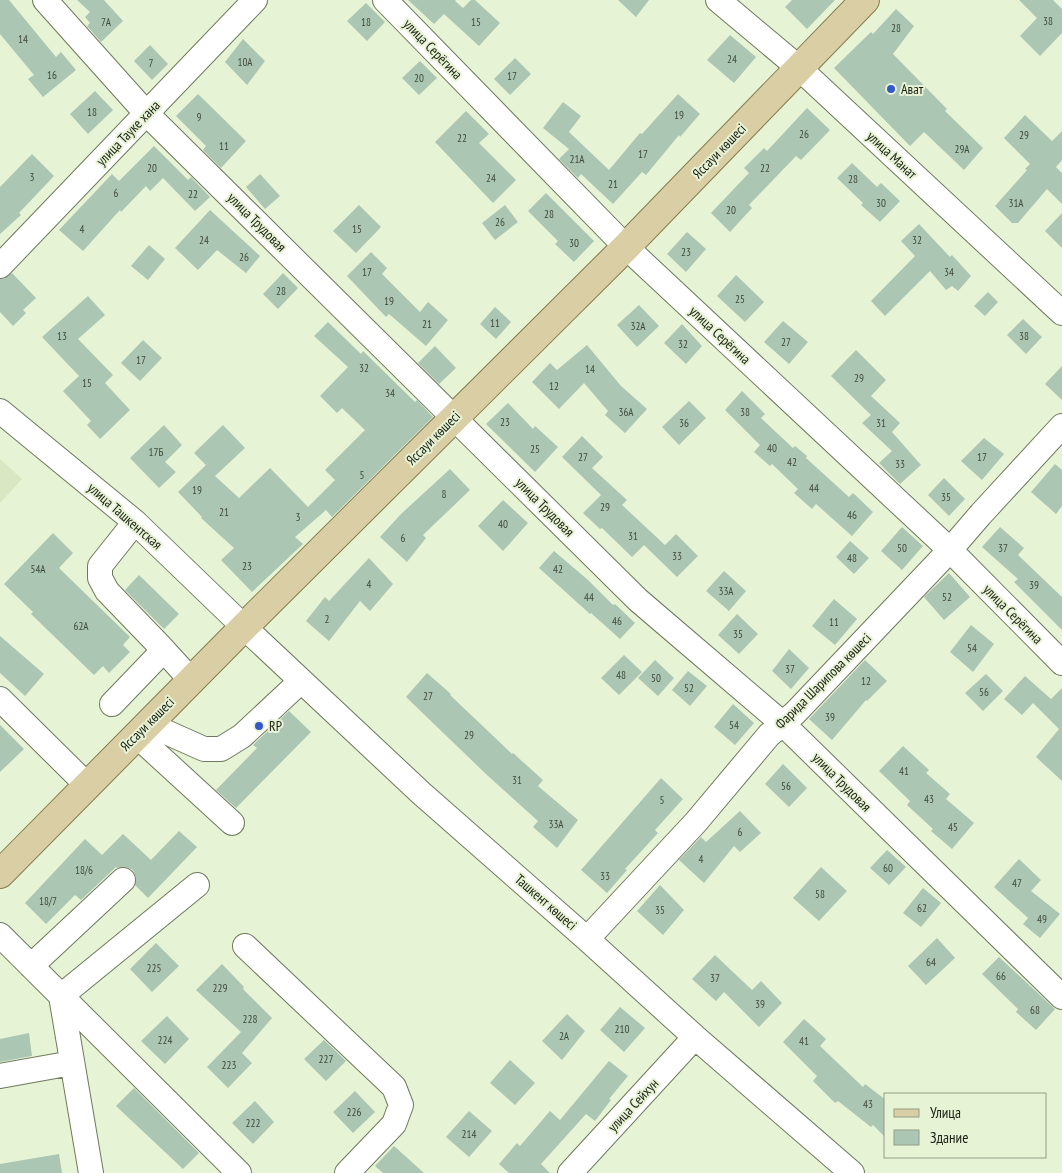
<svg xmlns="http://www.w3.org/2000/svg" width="1062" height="1173" font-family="'PT Sans Narrow',sans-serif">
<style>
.built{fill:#d9e7c2}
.building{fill:#abc6b2}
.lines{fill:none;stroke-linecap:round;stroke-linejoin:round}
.minor-casing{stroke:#6e785d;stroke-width:26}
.major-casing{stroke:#867c4b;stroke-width:30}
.minor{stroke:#fff;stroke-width:24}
.major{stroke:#d9cea4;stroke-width:28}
.poi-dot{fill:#3559c9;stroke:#e7f3d5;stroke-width:2}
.labels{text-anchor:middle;stroke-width:4;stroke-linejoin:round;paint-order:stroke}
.number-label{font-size:11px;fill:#3f493c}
.street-label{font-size:14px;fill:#1b1f14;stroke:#e7f3d5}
.poi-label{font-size:14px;fill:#1b1f14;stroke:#e7f3d5;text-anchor:start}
</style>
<rect width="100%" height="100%" fill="#e7f3d5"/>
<path class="built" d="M0,459L22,479L0,503Z"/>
<path class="building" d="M0,0H9L56,57L61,52L76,70L43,97L28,79L34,75L0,34Z
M77,0H104L123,21L101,42L87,26L90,23L85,17L90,12Z
M408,0H456L455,1L463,8L471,0H475L500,23L479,46L444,14L434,24Z
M618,0H649L636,17Z
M792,0H835L807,29L785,7Z
M1019,0H1053L1062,9V33L1040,56L1020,36L1037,18Z
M366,3L385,22L367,41L347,21Z
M896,9L914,26L893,54L947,109L945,111L983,148L964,170L924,132L910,146L834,68L871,32L873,34Z
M730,35L756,57L734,83L707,60Z
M243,39L265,61L247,85L225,62Z
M150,45L168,64L152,80L134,61Z
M515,58L531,74L510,95L494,79Z
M420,61L437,78L419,95L402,78Z
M95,91L113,110L88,134L70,114Z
M198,94L246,141L221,168L203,150L206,146L176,116Z
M678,94L700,114L680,137L679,135L646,175L642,172L613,204L581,174L578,178L559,159L569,149L543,128L563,102L581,116L569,132L609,170L640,133L642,134Z
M807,108L830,130L801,160L796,156L749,205L752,208L730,232L711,213L749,173L744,168L764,148L767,151Z
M466,111L489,134L479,143L516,180L493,203L435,142Z
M1025,115L1052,141L1062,131V160L1056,167L1062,173V204L1047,189L1018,223H1012L995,206L1027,170L1025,169L1030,164L1004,138Z
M154,146L188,180L191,177L210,197L195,211L163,178L150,191L146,186L121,212L120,210L83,251L59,230L112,174L119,181Z
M32,154L54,176L19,213L21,215L0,234V187Z
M852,163L877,187L881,183L900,201L880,222L861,205L863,203L837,178Z
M260,174L280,196L265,209L246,187Z
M546,193L594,241L574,262L555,244L558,241L528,211Z
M359,205L381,227L356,253L333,231Z
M505,205L518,222L495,240L482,223Z
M210,210L260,256L246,273L217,250L198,270L175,248Z
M1062,213V248L1045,231Z
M919,224L950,257L952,255L971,276L958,291L952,286L946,290L930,271L885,316L871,301L915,256L901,241Z
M687,232L706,249L686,272L667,254Z
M149,245L165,259L148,280L131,266Z
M371,252L387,268L382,274L420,312L428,302L448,320L426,346L389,314L386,317L347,276Z
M12,273L36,298L23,310L26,313L13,326L0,312V279H4Z
M283,273L298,288L278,309L263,294Z
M736,275L764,302L745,322L717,296Z
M988,292L998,302L985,316L974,306Z
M88,296L105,315L78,339L113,375L105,383L130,410L100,439L87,425L91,421L63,391L79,376L42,337Z
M639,305L659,326L637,347L617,325Z
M495,307L511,322L496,339L480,324Z
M1023,319L1042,337L1026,354L1007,335Z
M783,321L808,342L789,364L764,342Z
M328,322L361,354L363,351L415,402L417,400L433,417L332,517L326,510L295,537L303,544L252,592L221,560L234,548L201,518L202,517L178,492L206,465L194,453L223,425L245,448L215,476L239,498L270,468L308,507L335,480L325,470L365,430L342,408L337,413L320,396L348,367L314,336Z
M682,324L702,346L686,364L664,343Z
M143,340L162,358L140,381L121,363Z
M587,345L621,386L647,409L625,433L605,415L608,411L584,383L559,409L532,382L550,363L557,370Z
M435,346L456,368L439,384L418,363Z
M856,350L886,380L871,396L900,423L892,432L921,465L900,484L879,463L892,451L862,423L871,415L831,376Z
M1062,366V400L1045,384Z
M742,391L765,414L761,418L793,448L795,446L807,456L806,458L849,497L853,493L873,512L852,536L816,504L812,509L794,493L798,489L772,464L770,466L754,452L760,445L725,410Z
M689,401L706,418L679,445L662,427Z
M508,403L533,429L535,426L558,447L535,472L486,424Z
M164,425L182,445L165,462L176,472L159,488L130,458Z
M582,436L603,457L592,468L627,500L622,505L665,545L676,534L698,556L677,577L644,545L632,557L602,528L600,529L583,513L601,495L562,457Z
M984,438L1004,454L982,480L961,461Z
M1055,464L1062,470V506L1056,514L1031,492Z
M450,469L470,490L423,535L426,538L407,562L380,537L401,514Z
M944,478L965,499L949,516L928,495Z
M503,500L528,523L503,551L478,526Z
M902,527L923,546L902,570L881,551Z
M1000,527L1024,548L1018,555L1062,597V630L1014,582L1018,579L982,547Z
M53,533L73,553L59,568L130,637L123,645L130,652L109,673L103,666L94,675L31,614L33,612L4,584Z
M850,541L869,558L854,574L836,557Z
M554,551L588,580L613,605L615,604L635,623L620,639L591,613L590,614L539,568Z
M369,558L393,584L370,611L360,601L329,641L306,621L325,597L329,601Z
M724,571L746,591L729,611L706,591Z
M949,573L970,597L944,620L924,597Z
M139,575L179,614L164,629L125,590Z
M834,599L857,619L835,645L812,626Z
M737,614L758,634L739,654L718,635Z
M971,625L994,644L973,672L950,652Z
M0,636L44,674L25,696L0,673Z
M789,649L809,668L791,689L772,671Z
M624,655L642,672L619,695L601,678Z
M655,660L674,678L658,696L638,678Z
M865,660L887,681L867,701L866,700L832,740L809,719Z
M688,671L707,686L690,706L672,690Z
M427,673L451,694L450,695L512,754L513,753L543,780L538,786L578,820L557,848L533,827L538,821L487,775L406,697Z
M986,674L1003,691L983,711L965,693Z
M1025,676L1051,699L1062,688V781L1036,757L1059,729L1033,703L1022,715L1004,699Z
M733,704L754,723L735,745L714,727Z
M289,711L311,732L236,808L216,790L257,748L253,745Z
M0,725L24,749L0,772Z
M903,746L929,770L926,773L950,794L946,799L974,823L952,849L931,831L933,829L907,805L910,801L879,771Z
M783,764L807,788L789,807L765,784Z
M661,778L683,799L655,830L658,833L625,869L627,870L607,893L581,870Z
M740,811L761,833L740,852L734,846L704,883L679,860L701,837L706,842Z
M179,831L197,847L148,898L135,885L136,877L133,870L127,867L117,868L116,867L81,900L75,895L46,924L25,903L85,839L102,855L123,834L151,860Z
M887,850L906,867L889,885L870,868Z
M1019,859L1041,880L1031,891L1060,914L1040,938L1023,924L1028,918L994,887Z
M821,867L847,891L819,921L793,898Z
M660,885L684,910L663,935L637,911Z
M923,888L941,903L921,927L903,913Z
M937,938L955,958L926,985L908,966Z
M156,943L179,966L152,992L130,969Z
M715,955L752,990L761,981L782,1003L759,1027L724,992L716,1001L692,979Z
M999,957L1055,1009L1036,1030L1016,1012L1018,1009L982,974Z
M222,964L244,987L243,989L272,1018L242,1053L252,1063L228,1088L207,1067L241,1032L196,990Z
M620,1007L645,1028L624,1052L600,1030Z
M567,1014L585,1031L562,1060L542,1041Z
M167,1016L189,1039L165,1064L141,1041Z
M804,1019L826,1039L820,1046L863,1087L865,1084L886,1100V1138L873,1125L871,1127L838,1101L835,1103L813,1081L817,1076L783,1042Z
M29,1033L32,1056L0,1062V1039Z
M324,1040L346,1061L326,1081L304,1059Z
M510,1060L535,1083L515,1105L490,1083Z
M609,1061L628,1076L609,1099L611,1100L595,1121L586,1114L541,1164L550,1173H509L499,1164L517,1143L520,1146L550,1111L560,1120Z
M134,1088L199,1153L183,1169L116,1106Z
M355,1091L375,1112L353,1133L333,1112Z
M255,1101L274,1122L253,1144L232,1123Z
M469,1111L492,1131L469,1157L446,1137Z
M394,1146L424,1173H383L375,1166Z
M59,1154L62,1173H0V1164Z"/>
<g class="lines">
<g class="minor-casing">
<path id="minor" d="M45,0L147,114L638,600L783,724L1062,997
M385,0L626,247L950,550L1062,663
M718,0L799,68L1062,313
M0,266L255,0
M0,411L135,522L244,627L421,793L587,939L695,1037L852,1173
M160,646L191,680
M0,699L87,785
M112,704L159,655L160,646L107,591L100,578V566L135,522
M148,724L204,749H221L242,736L301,681
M136,735L232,823
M0,935L239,1173
M587,939L696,822L769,735L795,713L950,550L981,514L1062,426
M245,946L394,1087L401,1105L394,1124L347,1173
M31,966L123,880
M0,1076L72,1063
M91,1173L61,996L197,885
M570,1173L695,1037"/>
</g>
<g class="major-casing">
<path id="major" d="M0,874L244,627L626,247L865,0"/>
</g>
<use href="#minor" class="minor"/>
<use href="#major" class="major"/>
</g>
<g class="poi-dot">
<circle cx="891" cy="89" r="5"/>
<circle cx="259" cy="726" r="5"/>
</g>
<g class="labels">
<g class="number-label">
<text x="1048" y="25">38</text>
<text x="106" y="26">7А</text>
<text x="366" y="26">18</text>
<text x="476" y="26">15</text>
<text x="896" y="32">28</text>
<text x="23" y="43">14</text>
<text x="732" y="63">24</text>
<text x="245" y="66">10А</text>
<text x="151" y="67">7</text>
<text x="52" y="79">16</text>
<text x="512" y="80">17</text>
<text x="419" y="82">20</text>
<text x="92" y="116">18</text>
<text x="679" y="119">19</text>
<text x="199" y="121">9</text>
<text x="804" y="138">26</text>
<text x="1024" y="139">29</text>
<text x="462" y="142">22</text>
<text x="224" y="150">11</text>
<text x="962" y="153">29А</text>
<text x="643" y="158">17</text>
<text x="577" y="163">21А</text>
<text x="152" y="172">20</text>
<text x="765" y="172">22</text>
<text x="32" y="181">3</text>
<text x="491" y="182">24</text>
<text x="853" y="183">28</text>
<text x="613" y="188">21</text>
<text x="116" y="197">6</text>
<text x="193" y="198">22</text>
<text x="881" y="207">30</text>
<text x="1016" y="207">31А</text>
<text x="731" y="214">20</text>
<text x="549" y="218">28</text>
<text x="500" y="226">26</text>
<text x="82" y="233">4</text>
<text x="357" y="233">15</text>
<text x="204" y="244">24</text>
<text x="917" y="244">32</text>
<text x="574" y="247">30</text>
<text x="686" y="256">23</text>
<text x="244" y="261">26</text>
<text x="367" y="276">17</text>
<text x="949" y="276">34</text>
<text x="281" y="295">28</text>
<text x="740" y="303">25</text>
<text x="389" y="305">19</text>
<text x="495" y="327">11</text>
<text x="427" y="328">21</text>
<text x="638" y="330">32А</text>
<text x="62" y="340">13</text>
<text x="1024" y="340">38</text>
<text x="786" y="346">27</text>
<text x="683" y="348">32</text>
<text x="141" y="364">17</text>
<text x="364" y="372">32</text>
<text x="590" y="373">14</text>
<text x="859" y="382">29</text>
<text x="87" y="387">15</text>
<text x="554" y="390">12</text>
<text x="390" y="397">34</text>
<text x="626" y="416">36А</text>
<text x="745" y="416">38</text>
<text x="505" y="426">23</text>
<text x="684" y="427">36</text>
<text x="881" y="427">31</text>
<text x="772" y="452">40</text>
<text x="535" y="453">25</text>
<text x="156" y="456">17Б</text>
<text x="583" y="461">27</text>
<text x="982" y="461">17</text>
<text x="792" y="466">42</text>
<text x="900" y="468">33</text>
<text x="362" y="479">5</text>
<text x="814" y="492">44</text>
<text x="197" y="494">19</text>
<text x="444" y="498">8</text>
<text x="946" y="501">35</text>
<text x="605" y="511">29</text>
<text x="224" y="516">21</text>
<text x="852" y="519">46</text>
<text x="298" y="521">3</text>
<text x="503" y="528">40</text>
<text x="633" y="540">31</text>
<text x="403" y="542">6</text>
<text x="902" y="552">50</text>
<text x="1003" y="552">37</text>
<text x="677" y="560">33</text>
<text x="852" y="562">48</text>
<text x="247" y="570">23</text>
<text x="38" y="573">54А</text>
<text x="558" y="573">42</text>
<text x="369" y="588">4</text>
<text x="1034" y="589">39</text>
<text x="726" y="595">33А</text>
<text x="589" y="601">44</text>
<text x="947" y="601">52</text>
<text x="327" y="623">2</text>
<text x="617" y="625">46</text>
<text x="834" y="626">11</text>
<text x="81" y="630">62А</text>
<text x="738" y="638">35</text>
<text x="972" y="652">54</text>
<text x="790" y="673">37</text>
<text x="621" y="679">48</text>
<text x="656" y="682">50</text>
<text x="866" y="685">12</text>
<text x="689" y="692">52</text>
<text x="984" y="696">56</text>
<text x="428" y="700">27</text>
<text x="830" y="721">39</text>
<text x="734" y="729">54</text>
<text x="469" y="739">29</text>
<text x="904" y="775">41</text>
<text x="517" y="784">31</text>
<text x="786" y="790">56</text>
<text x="929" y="803">43</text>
<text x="662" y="804">5</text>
<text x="556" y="828">33А</text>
<text x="953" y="831">45</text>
<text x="740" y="836">6</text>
<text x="701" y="863">4</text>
<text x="888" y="872">60</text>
<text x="84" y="874">18/6</text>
<text x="605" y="880">33</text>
<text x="1017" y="887">47</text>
<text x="820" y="898">58</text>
<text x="48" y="905">18/7</text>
<text x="922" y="912">62</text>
<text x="660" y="914">35</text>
<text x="1042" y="923">49</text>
<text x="931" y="966">64</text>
<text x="154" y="972">225</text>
<text x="1001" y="980">66</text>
<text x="715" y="982">37</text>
<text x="220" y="992">229</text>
<text x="760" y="1008">39</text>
<text x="1035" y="1014">68</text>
<text x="250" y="1023">228</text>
<text x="622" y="1033">210</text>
<text x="564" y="1040">2А</text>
<text x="165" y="1044">224</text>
<text x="804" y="1045">41</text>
<text x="326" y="1063">227</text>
<text x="229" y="1069">223</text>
<text x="868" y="1108">43</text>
<text x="354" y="1116">226</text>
<text x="253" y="1127">222</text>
<text x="469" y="1138">214</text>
</g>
<g class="street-label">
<text transform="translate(433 49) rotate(46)" y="5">улица Серёгина</text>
<text transform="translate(128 133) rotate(-46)" y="5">улица Тауке хана</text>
<text transform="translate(719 151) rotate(-46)" y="5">Яссауи көшесі</text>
<text transform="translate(892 155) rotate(43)" y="5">улица Манат</text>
<text transform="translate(257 222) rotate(45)" y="5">улица Трудовая</text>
<text transform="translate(720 335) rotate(43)" y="5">улица Серёгина</text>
<text transform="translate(433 438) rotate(-45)" y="5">Яссауи көшесі</text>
<text transform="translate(545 507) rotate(45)" y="5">улица Трудовая</text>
<text transform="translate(125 516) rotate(41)" y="5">улица Ташкентская</text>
<text transform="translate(1013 614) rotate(45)" y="5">улица Серёгина</text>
<text transform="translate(823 681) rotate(-45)" y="5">Фарида Шарипова көшесі</text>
<text transform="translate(147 724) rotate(-45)" y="5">Яссауи көшесі</text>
<text transform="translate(842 782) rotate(45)" y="5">улица Трудовая</text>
<text transform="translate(546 902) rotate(41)" y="5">Ташкент көшесі</text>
<text transform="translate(633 1105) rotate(-47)" y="5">улица Сейхун</text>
</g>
<g class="poi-label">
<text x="901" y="94">Ават</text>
<text x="269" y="731">RP</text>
</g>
</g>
<rect x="884" y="1093" width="162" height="65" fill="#e7f3d5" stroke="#959e88"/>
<rect x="894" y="1109" width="25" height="8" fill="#d9cea4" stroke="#959e88"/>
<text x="930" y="1118" font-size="15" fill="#1b1f14">Улица</text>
<rect x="894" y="1130" width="25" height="15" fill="#abc6b2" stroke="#959e88"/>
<text x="930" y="1143" font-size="15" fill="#1b1f14">Здание</text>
</svg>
